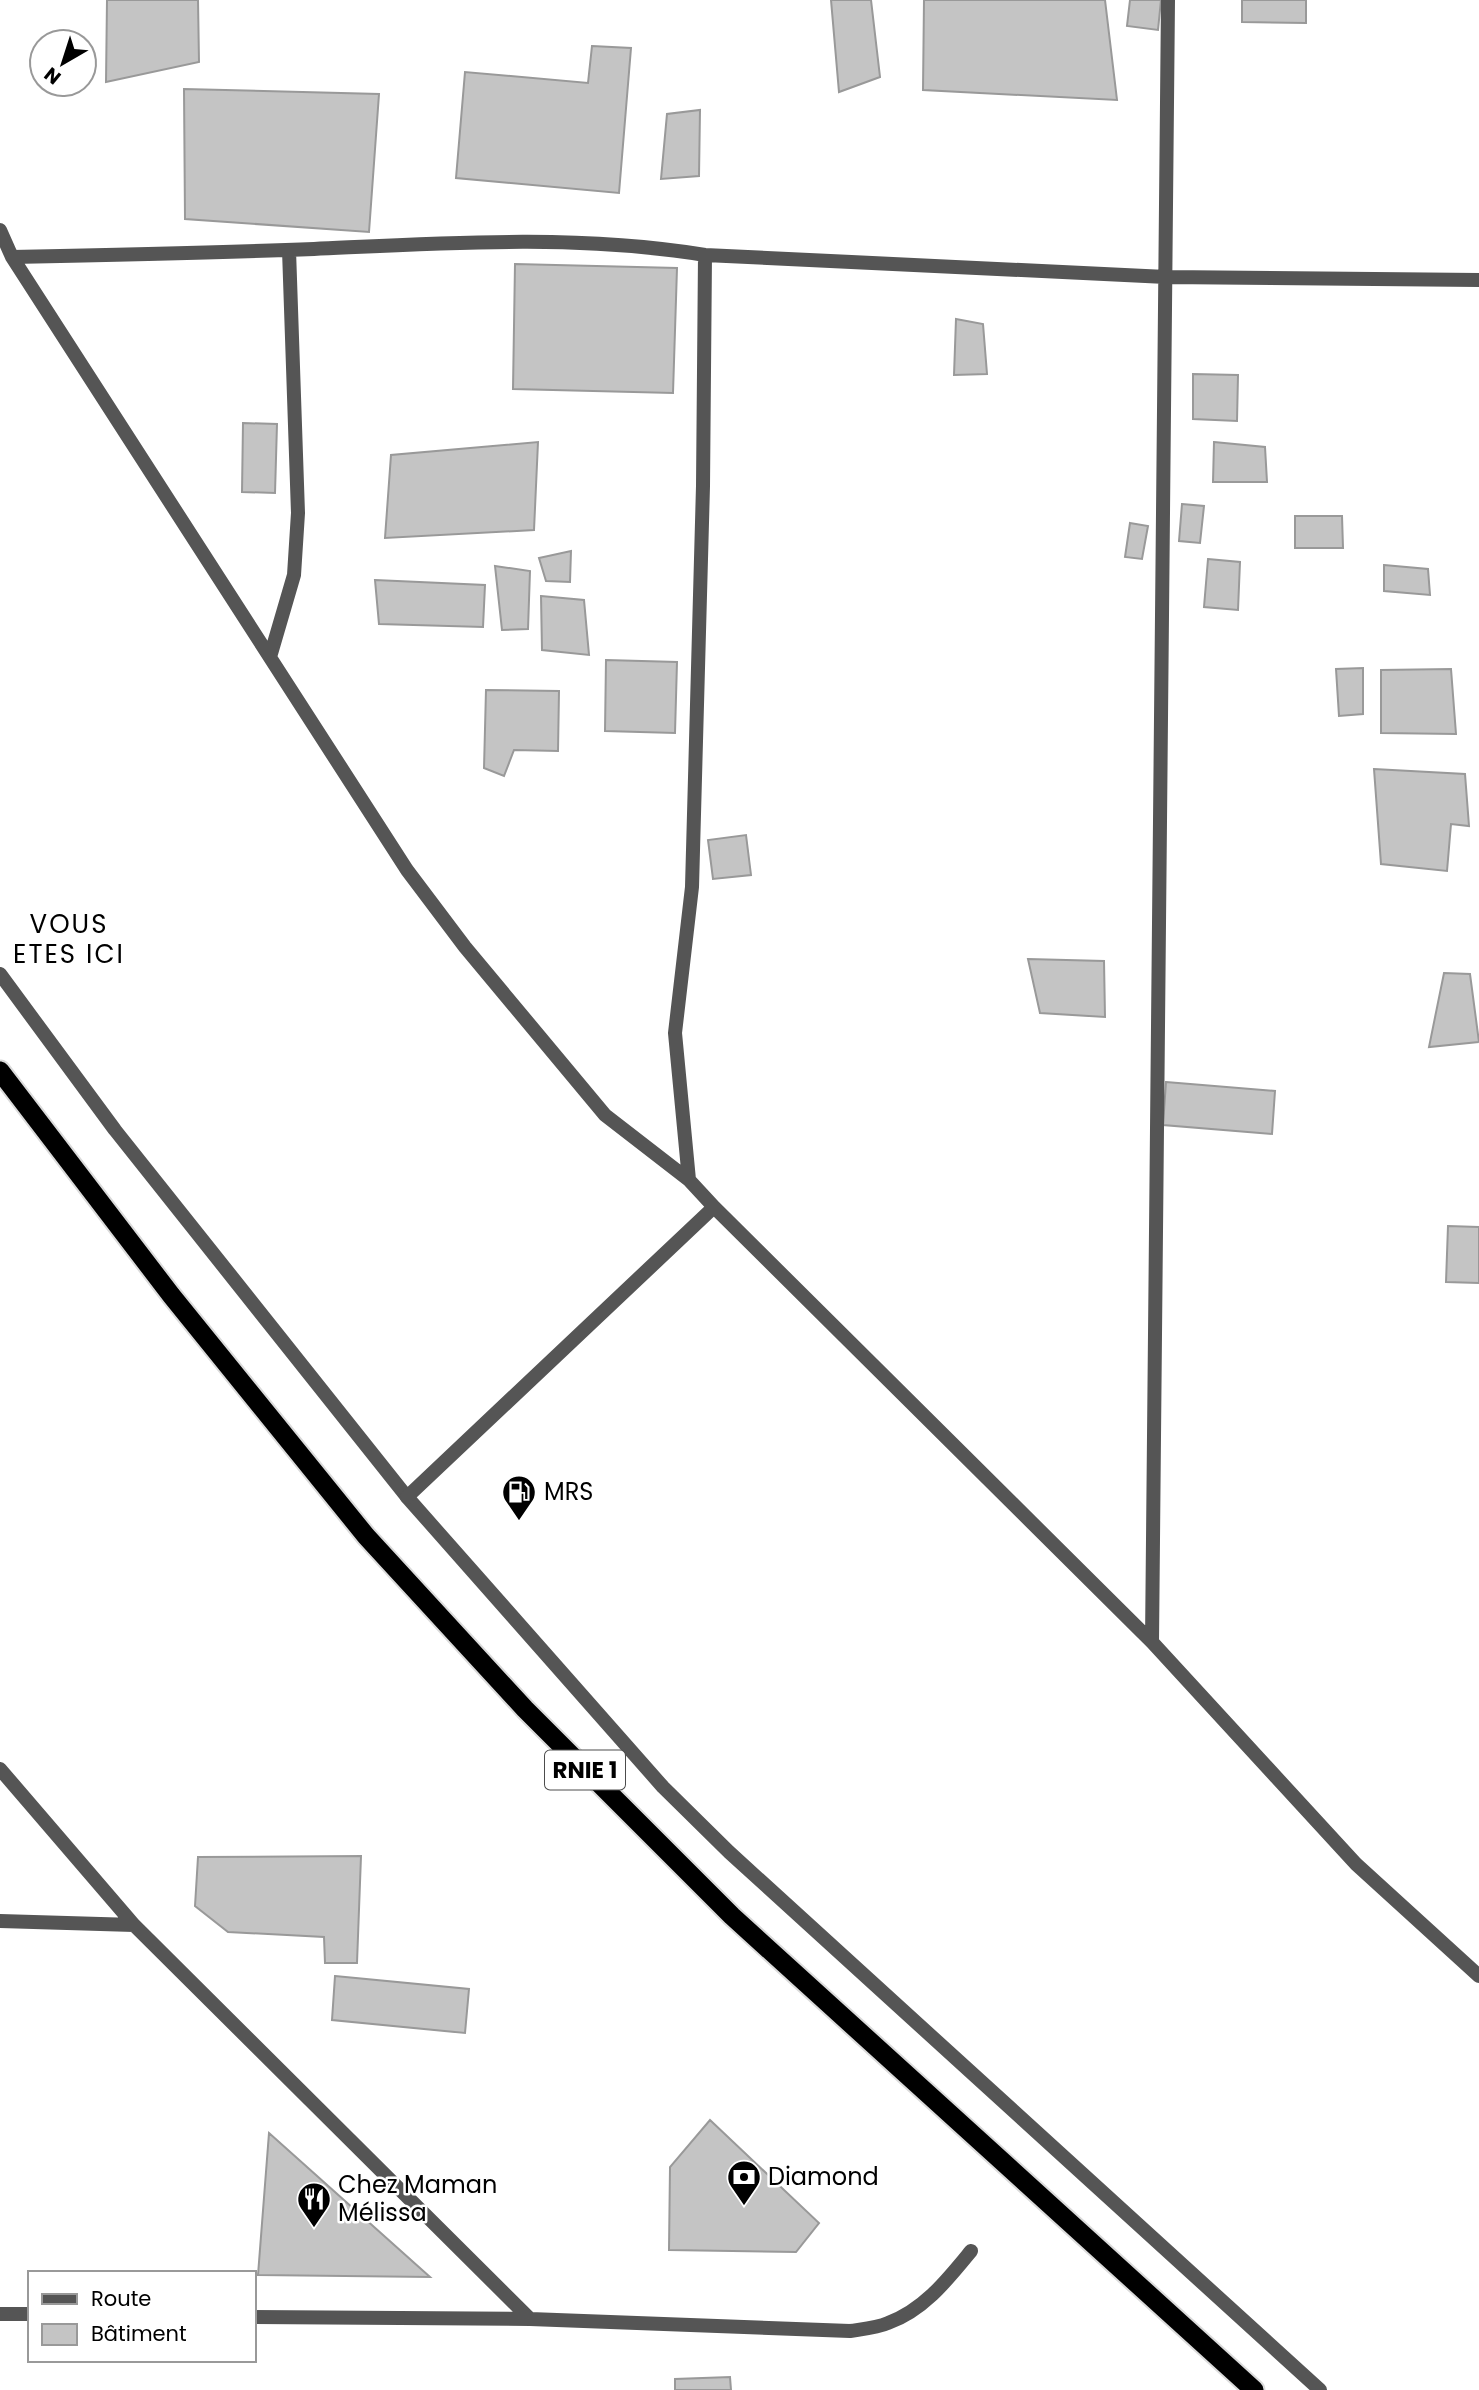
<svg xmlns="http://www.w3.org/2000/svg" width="1479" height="2390" font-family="Poppins,sans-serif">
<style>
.building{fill:#c4c4c4;stroke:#999;stroke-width:2}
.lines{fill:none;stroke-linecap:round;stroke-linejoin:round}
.trunk-casing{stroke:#dbdbdb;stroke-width:23}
.service{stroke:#555;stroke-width:14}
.minor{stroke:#555;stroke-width:14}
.trunk{stroke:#000;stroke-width:19}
.labels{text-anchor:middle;stroke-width:5;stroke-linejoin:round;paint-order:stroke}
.shield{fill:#fff;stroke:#4c4c4c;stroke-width:2}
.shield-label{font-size:23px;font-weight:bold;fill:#000}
.poi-label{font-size:24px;fill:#000;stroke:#fff;text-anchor:start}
.neighbourhood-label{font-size:26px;letter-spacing:2px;fill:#000;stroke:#fff}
</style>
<rect width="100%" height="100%" fill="#fff"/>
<path class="building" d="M107,0H198L199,62L106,82Z
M831,0H871L880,77L839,92Z
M924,0H1105L1117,100L923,90Z
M1130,0H1161L1158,30L1127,26Z
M1242,0H1306V23L1242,22Z
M592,46L631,48L619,193L456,178L465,72L588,83Z
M184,89L379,94L369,232L185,219Z
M700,110L699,176L661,179L667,114Z
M515,264L677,268L673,393L513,389Z
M956,319L983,324L987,374L954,375Z
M1193,374L1238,375L1237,421L1193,419Z
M243,423L277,424L275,493L242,492Z
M538,442L534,530L385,538L391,455Z
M1214,442L1265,447L1267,482H1213Z
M1182,504L1204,506L1200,543L1179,541Z
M1295,516H1342L1343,548H1295Z
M1130,523L1148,526L1142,559L1125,557Z
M571,551L570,582L546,581L539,558Z
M1208,559L1240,562L1238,610L1204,607Z
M1384,565L1428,569L1430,595L1384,591Z
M495,566L530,571L528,629L502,630Z
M375,580L485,585L483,627L379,624Z
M541,596L584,600L589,655L542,650Z
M606,660L677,662L675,733L605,731Z
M1363,668V714L1339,716L1336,669Z
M1451,669L1456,734L1381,733V670Z
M486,690L559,691L558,751L514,750L504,776L484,768Z
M1374,769L1465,774L1469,826L1451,824L1447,871L1381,864Z
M746,835L751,875L713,879L708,840Z
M1028,959L1104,961L1105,1017L1040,1013Z
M1444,973L1470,974L1479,1042L1429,1047Z
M1166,1082L1275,1091L1272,1134L1163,1125Z
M1448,1226L1479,1227V1283L1446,1282Z
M361,1856L357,1963H325L324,1937L228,1932L195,1906L198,1857Z
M335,1976L469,1989L465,2033L332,2020Z
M710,2120L819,2223L796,2252L669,2250L670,2167Z
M269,2133L430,2277L258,2275Z
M730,2377L731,2390H675V2379Z"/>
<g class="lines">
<g class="trunk-casing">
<path id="trunk" d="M0,1071L171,1295L366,1536L525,1709L732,1916L1254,2390"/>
</g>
<path class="service" d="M0,974L115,1130L407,1497L663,1787L729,1852L1320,2390"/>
<path class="minor" d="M0,230L12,257L407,870L465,947L605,1115L689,1180L714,1207L1152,1642L1356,1864L1479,1976
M12,257C113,255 214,253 314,249C444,243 576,234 705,255L1166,277L1479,280
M270,657L294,575L298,513L289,250
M689,1180L675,1033L692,887L703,486L705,255
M407,1497L714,1207
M1152,1642L1168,0
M0,1769L134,1925L530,2319
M0,1921L134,1925
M0,2314H30
M254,2317L530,2319L850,2331C863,2329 877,2328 888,2323C924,2310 948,2279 971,2251"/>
<use href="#trunk" class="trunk"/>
</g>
<defs>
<g id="fuel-pin" transform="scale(1.75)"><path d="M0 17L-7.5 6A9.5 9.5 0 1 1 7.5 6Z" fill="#000" stroke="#fff"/><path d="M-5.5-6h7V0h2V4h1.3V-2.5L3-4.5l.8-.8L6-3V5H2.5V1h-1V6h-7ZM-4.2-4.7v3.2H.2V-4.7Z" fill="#fff"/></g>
<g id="bank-pin" transform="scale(1.75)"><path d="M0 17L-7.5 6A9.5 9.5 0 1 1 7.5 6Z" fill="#000" stroke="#fff"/><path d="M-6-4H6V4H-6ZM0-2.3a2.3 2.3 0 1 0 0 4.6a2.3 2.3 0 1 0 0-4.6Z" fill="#fff"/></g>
<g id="restaurant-pin" transform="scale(1.75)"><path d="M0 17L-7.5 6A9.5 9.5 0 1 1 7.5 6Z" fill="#000" stroke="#fff"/><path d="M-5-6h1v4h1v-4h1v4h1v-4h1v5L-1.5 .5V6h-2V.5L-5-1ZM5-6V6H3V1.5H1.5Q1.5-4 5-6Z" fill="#fff"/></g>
</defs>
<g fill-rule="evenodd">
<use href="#fuel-pin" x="519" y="1492"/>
<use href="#bank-pin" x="744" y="2177"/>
<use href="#restaurant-pin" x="314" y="2199"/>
</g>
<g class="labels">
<rect class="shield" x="545" y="1750.5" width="80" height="39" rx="5"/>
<g class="shield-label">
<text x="585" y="1778">RNIE 1</text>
</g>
<g class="poi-label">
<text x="544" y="1500">MRS</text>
<text x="768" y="2185">Diamond</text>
<text x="338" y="2193">Chez Maman<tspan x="338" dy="28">Mélissa</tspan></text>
</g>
<g class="neighbourhood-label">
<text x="69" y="933">VOUS<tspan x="69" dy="30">ETES ICI</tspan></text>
</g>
</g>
<rect x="28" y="2271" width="228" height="91" fill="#ffffff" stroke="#999999" stroke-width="2"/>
<rect x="42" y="2294" width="35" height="10" fill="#555555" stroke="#999999" stroke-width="2"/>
<text x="91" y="2306" font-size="21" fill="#000000">Route</text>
<rect x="42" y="2324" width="35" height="21" fill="#c4c4c4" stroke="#999999" stroke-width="2"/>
<text x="91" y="2341" font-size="21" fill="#000000">Bâtiment</text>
<g transform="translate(63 63) rotate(219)"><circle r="33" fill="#ffffff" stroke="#999999" stroke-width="2"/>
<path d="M0-5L12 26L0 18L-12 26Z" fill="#000000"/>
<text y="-10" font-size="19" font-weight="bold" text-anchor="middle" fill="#000000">N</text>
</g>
</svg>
